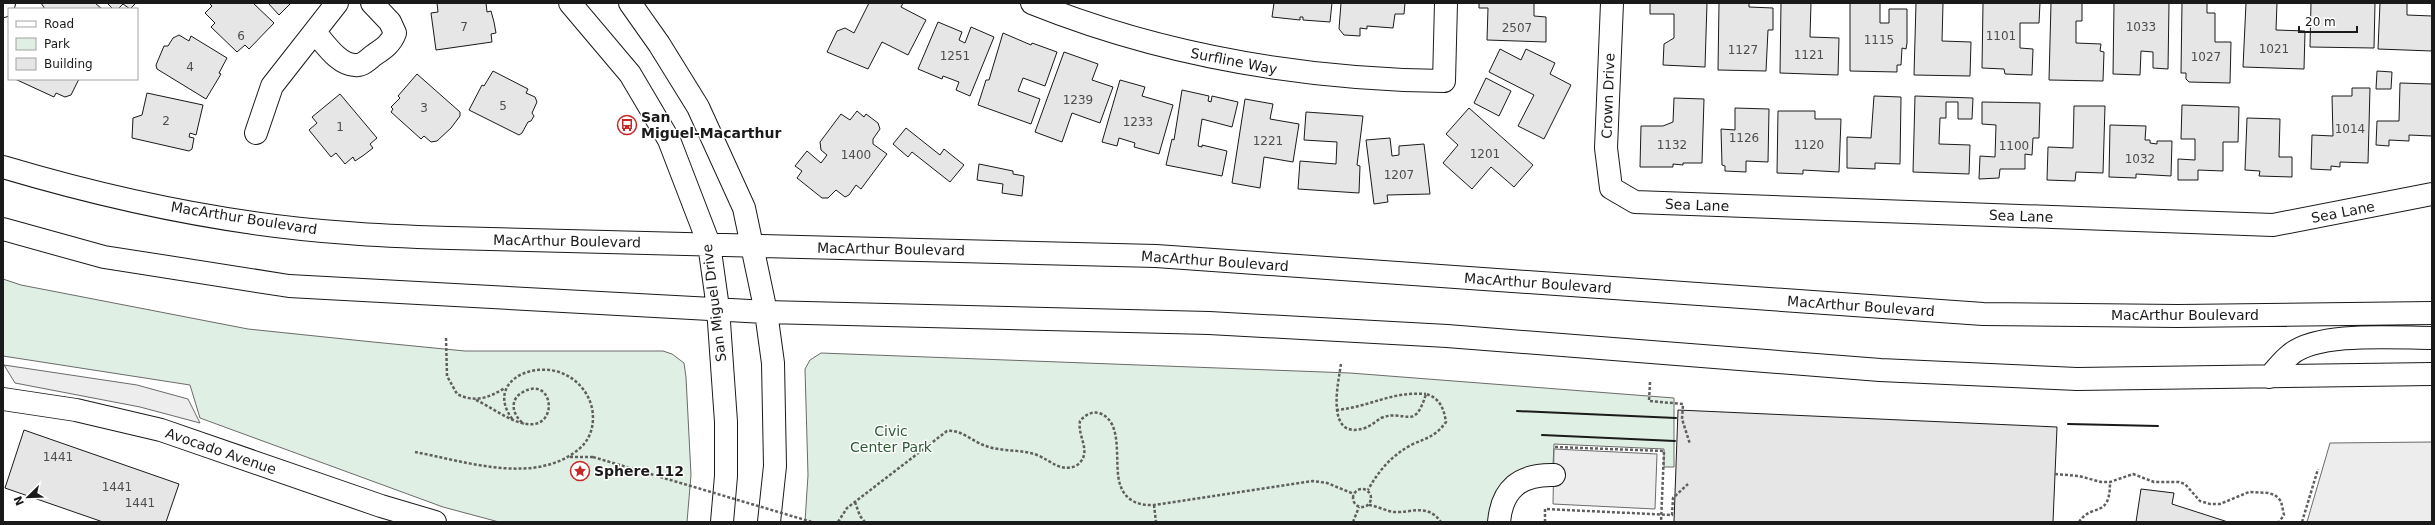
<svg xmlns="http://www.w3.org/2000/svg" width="2435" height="525" font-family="'DejaVu Sans',sans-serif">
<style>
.green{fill:#e0efe3;stroke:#6a6a6a}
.parking{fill:#ededed;stroke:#6a6a6a}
.building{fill:#e6e6e6;stroke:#1a1a1a}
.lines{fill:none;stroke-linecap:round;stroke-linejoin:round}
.minor-casing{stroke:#1a1a1a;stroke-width:24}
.major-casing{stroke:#1a1a1a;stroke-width:24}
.path{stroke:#5f5f5f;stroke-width:2.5;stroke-dasharray:3 2;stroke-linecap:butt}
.minor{stroke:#fff;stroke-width:22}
.major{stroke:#fff;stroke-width:22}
.path-bridge{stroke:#5f5f5f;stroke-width:2.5;stroke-dasharray:3 2;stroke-linecap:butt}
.wall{stroke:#1a1a1a;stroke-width:2}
.labels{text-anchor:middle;stroke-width:3;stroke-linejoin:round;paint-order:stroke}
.number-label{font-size:12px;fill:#4d4d4d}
.street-label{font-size:14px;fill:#1a1a1a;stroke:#fff}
.poi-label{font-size:14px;font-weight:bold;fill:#1a1a1a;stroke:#fff;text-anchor:start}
.park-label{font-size:14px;fill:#2b5a34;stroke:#fff}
</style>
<rect width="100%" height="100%" fill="#fff"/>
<path class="green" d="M3,279L21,285L248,329L373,342L465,351H663L672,354L684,363L686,377L691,475L687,522H499L443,507L200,418L190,385L3,356Z
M821,353L1350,373L1674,398V467H1664V449L1554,444L1553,465L1490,522H805L808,475L805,369L810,360Z"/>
<path class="parking" d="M4,365L137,385L188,399L200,423L140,407L15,383Z
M2432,442V522H2307L2330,443Z
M1554,449L1657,454L1655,509L1553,504Z"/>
<path class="building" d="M41,3H95L102,9H45Z
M107,3H136L130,9L123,4L118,9H113Z
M209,3H253L274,23L249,49L245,45L237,52L211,27L215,23L205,13L212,6Z
M268,3H291L279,15Z
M437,3H486L487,12L491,11L494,22L496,33L491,34L492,42L436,50L431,13L438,12Z
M869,3H903L901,7L926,20L908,55L882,42L868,69L827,52L837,31L845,28L854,33Z
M1274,3H1332L1330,22L1303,20V17H1300V20L1272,17Z
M1341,3H1405L1404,14H1395L1393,28L1367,26V29L1360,28V36L1344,35L1339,29Z
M1479,3H1534V16L1546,17V42L1487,40L1488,8H1479Z
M1650,3H1707L1705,67L1663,65L1664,44L1674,38V14H1650Z
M1719,3H1749V7L1773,8V30H1768L1766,71L1718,70Z
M1781,3H1811L1810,37L1839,38L1838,75L1780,73Z
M1850,3H1880V23H1889V9H1907V43L1906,49L1902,48L1901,65H1897V72L1850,71Z
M1916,3H1943L1942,41L1971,42L1970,76L1914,75Z
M1983,3H2040L2039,23H2020V48L2033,49L2032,75L2005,74L2004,69L1982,68Z
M2051,3H2082V21H2076V43L2101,44L2100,51L2104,52L2103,81L2049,80Z
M2114,3H2169L2168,69L2153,68V52L2141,51L2140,75L2113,74Z
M2182,3H2207V13H2215V42H2231L2230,83L2189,82L2186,79V73H2181Z
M2246,3H2277L2276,30L2305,31L2304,69L2243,67Z
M2311,3H2375L2374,48L2310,47Z
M2380,3H2407V15L2432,16V51L2378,49Z
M938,22L962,32L959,40L965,43L971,27L994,37L970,96L956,90L959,82L943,76L942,79L918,69Z
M1003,33L1031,45L1032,43L1057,52L1045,86L1023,78L1018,91L1040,99L1031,124L978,105L986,80H989Z
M179,35L189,41L191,36L227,58L219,73L221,74L206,99L157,69L156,65L164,46H168L173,38Z
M1500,49L1521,60L1526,49L1555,63L1550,74L1571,85L1544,139L1518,126L1534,95L1489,72Z
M1064,52L1098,64L1092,80L1113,87L1100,123L1072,113L1062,142L1035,132Z
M493,71L528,89L526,93L535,97L537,102L532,113L534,116L531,121L528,122L522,133L519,135L469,110L482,85L484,86Z
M2377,71L2392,72L2391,89H2376Z
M417,74L460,112V116L451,128L437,141L431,142L424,136L421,139L391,112L393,109L391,107L400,98L398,96Z
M1486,78L1511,91L1499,116L1474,103Z
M15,79H79L71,95L65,97L56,93L54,97Z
M1120,80L1145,87L1142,96L1173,105L1159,154L1134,147L1135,143L1119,138L1117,146L1102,142Z
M2400,83L2432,84V136L2409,135V141L2389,140V146L2376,145L2377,121H2399Z
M2352,88H2370L2368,163L2340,162V167L2331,166V170L2311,169L2312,135L2333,136L2332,96H2352Z
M1182,90L1209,96L1208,101L1211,102L1212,96L1238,102L1232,127L1202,119L1198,146L1202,147V145L1227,151L1222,176L1166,165L1172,139L1174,140Z
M147,93L203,105L196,135L190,133L189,137L194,138L192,149L189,151L132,138L133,118L142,115Z
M340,94L377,138L370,144L373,148L364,155L355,161L353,157L345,164L336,153L331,157L309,130L317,123L312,117Z
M1874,96L1901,97L1900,164L1875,163V169L1847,168V137L1871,138Z
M1915,96L1973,98L1972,119H1958V102H1946V118H1940L1939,144L1970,145L1969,174L1913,172Z
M1674,98L1704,99L1702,163H1683V165L1673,164V167H1640L1641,126H1663L1673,122Z
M1245,99L1273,104L1270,119L1299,124L1293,162L1264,157L1260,188L1232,183Z
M1982,102L2040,103L2039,138H2033L2032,155L2025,154V169H2000L1999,178L1979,179L1980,156L1995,157L1996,125L1982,124Z
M2182,105L2239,107L2238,142H2223V171L2198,170V180H2178V159L2195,160V139H2181Z
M2074,106H2105L2103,173L2076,172L2075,181L2047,180L2048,147L2073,148Z
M1469,108L1533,165L1514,187L1491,167L1472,189L1443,163L1458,145L1446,134Z
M1735,108L1769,109L1768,162L1746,161V172L1725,171V166L1722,165L1721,129L1735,130Z
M857,111L864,117L866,114L878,123L880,129L873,139V144L887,154L861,189L856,185L849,195L845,197L836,190L828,198H822L797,178L802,171L795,166L807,151L821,163L827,155L821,150L820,142L841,114L850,120Z
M1778,111H1815V119H1841L1839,172L1803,170V174L1777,173Z
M1306,112L1363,116L1357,165L1360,166L1359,193L1298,189L1300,161L1336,164L1337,142L1304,140Z
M2247,118L2280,119L2279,157H2292V177L2259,176L2260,171L2245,170Z
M2110,125L2146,126L2145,140H2150V143L2157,144V141H2172L2171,176L2136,174V178L2109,177Z
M906,128L940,155L944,149L964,165L950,182L912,152L908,157L893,144Z
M1390,138L1392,156L1399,155V146L1424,144L1430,194L1387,195L1388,202L1374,204L1366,140Z
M979,164L1013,171V174L1024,176L1022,196L1002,193L1003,184L977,180Z
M1678,410L2057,427L2053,522H1674Z
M24,430L179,484L166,522H103L5,488Z
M2141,489L2174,493L2172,504L2228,522H2136Z"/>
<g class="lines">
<g class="minor-casing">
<path id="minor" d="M1032,3C1164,56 1302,79 1444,81L1446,3
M1612,3L1606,148L1611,188L1635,202L2273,225L2432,194
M3,6L4,3
M315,32C325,44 340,67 358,65C363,65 370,58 374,55C383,49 391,44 395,33L390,22L372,3
M256,133L272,86L337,3
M3,399L76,410L161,430L381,506L435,522
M1499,522C1502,489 1520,474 1554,475"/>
</g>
<g class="major-casing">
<path id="major" d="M570,3L630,74L669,140L709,244L718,308L726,422V476L722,522
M630,3L659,44L698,107L744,208L766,312L773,363L775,466L769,522
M3,167C114,200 232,225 348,233C382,236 417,237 451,238L1156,256L1983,314L2178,316L2432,313
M3,229L104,257L289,286L766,312L1209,323L1447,336L1880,370L2077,379L2432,374
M2269,377C2276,370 2282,361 2290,355C2317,331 2397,338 2432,338"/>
</g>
<path class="path" d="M446,338L447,376L457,394C475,403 488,398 505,388
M1341,364C1338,384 1325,441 1365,428C1371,426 1376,421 1381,418C1406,408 1414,433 1426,394C1440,398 1444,409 1446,422C1436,436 1427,438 1413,444C1392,455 1379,470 1368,490
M1650,382L1649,401L1683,404L1682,419L1690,444
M476,400C491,407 506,419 522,423C560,434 555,374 523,392C508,400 513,416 524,424
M1336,410C1370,407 1391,391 1426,394
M1555,447L1664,451L1661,522
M415,452C464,461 535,486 579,449C591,439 595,424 592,408C588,391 576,378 559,372C527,362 486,385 513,420
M570,457H593
M2055,474L2079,476L2101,482H2110L2133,474L2154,482H2179L2185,484L2200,501L2210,504H2220L2249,492L2268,493L2275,495L2281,501L2284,515L2279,522
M1353 498a9 9 0 1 1 18 0a9 9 0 1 1-18 0Z
M855,502L860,516L865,522
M1154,505L1156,522
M1369,505C1377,506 1386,511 1394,512C1412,513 1427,503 1441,522
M838,522L847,508L947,431C961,429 973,442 986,446C1002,452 1021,449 1037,455C1052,461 1059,472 1076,466C1094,453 1077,438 1080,421C1085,415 1092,411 1099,413C1126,422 1112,467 1121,487C1126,501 1140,506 1154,505L1313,481L1327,483L1354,494
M1353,522L1359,507
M1545,522V509L1672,515L1673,498L1688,484
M2079,522C2092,502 2110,520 2110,482
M2302,522L2318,469"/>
<use href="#minor" class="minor"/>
<use href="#major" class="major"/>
<path class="path-bridge" d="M593,457L812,522"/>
<path class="wall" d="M1517,411L1676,418
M2068,424L2158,426
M1542,435L1675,441"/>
</g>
<defs>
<g id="bus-ring" transform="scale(1)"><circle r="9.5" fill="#fff" stroke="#c62828" stroke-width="1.5"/><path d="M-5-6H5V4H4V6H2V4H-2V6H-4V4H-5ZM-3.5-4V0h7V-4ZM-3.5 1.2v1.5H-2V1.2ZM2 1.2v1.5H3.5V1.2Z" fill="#c62828"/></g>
<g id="sight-ring" transform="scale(1)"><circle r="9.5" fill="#fff" stroke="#c62828" stroke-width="1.5"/><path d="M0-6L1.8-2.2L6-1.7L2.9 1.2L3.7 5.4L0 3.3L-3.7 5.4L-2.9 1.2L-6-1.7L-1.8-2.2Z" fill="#c62828"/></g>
</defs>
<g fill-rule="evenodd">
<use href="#bus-ring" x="627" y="125"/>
<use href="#sight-ring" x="580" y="471"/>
</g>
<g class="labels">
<g class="number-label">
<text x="464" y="31">7</text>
<text x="2141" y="31">1033</text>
<text x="1517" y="32">2507</text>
<text x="241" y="40">6</text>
<text x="2001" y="40">1101</text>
<text x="1879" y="44">1115</text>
<text x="2274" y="53">1021</text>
<text x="1743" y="54">1127</text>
<text x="1809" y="59">1121</text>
<text x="955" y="60">1251</text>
<text x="2206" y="61">1027</text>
<text x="190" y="71">4</text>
<text x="1078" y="104">1239</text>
<text x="503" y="110">5</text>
<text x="424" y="112">3</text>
<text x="166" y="125">2</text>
<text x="1138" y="126">1233</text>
<text x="340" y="131">1</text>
<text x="2350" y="133">1014</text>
<text x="1744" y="142">1126</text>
<text x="1268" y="145">1221</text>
<text x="1672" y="149">1132</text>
<text x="1809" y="149">1120</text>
<text x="2014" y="150">1100</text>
<text x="1485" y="158">1201</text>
<text x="856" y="159">1400</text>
<text x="2140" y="163">1032</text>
<text x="1399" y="179">1207</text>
<text x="58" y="461">1441</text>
<text x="117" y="491">1441</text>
<text x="140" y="507">1441</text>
</g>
<g class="street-label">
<text transform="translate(1234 61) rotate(11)" y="5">Surfline Way</text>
<text transform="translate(1608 96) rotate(-88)" y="5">Crown Drive</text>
<text transform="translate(1697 205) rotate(2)" y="5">Sea Lane</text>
<text transform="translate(2343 212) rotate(-11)" y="5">Sea Lane</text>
<text transform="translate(2021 216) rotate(2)" y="5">Sea Lane</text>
<text transform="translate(244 218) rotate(9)" y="5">MacArthur Boulevard</text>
<text transform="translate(567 241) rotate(1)" y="5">MacArthur Boulevard</text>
<text transform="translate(891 249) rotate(1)" y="5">MacArthur Boulevard</text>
<text transform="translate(1215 261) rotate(4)" y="5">MacArthur Boulevard</text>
<text transform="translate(1538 283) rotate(4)" y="5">MacArthur Boulevard</text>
<text transform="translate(714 303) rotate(-97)" y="5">San Miguel Drive</text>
<text transform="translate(1861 306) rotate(4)" y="5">MacArthur Boulevard</text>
<text x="2185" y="320">MacArthur Boulevard</text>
<text transform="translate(221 451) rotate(19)" y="5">Avocado Avenue</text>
</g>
<g class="poi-label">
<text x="641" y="122">San<tspan x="641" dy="16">Miguel-Macarthur</tspan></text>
<text x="594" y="476">Sphere 112</text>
</g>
<g class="park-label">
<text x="891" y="436">Civic<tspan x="891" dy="16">Center Park</tspan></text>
</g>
</g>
<rect width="2435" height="525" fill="none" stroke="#1a1a1a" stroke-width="8"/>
<rect x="8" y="8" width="130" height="72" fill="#ffffff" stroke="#a3a3a3"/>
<rect x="16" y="21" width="20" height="6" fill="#ffffff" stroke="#a3a3a3"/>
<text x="44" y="28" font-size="12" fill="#1a1a1a">Road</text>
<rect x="16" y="38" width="20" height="12" fill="#e0efe3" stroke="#a3a3a3"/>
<text x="44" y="48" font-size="12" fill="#1a1a1a">Park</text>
<rect x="16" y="58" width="20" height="12" fill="#e6e6e6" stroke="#a3a3a3"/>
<text x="44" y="68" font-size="12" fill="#1a1a1a">Building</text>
<g transform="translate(28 497) rotate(247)" stroke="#ffffff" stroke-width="3" paint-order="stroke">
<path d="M0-3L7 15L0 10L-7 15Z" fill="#1a1a1a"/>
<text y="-6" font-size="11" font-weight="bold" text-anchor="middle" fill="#1a1a1a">N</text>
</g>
<path d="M2299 26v6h58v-6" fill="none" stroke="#1a1a1a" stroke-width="2"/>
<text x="2305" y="26" font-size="12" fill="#1a1a1a" stroke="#ffffff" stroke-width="3" paint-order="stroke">20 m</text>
</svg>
